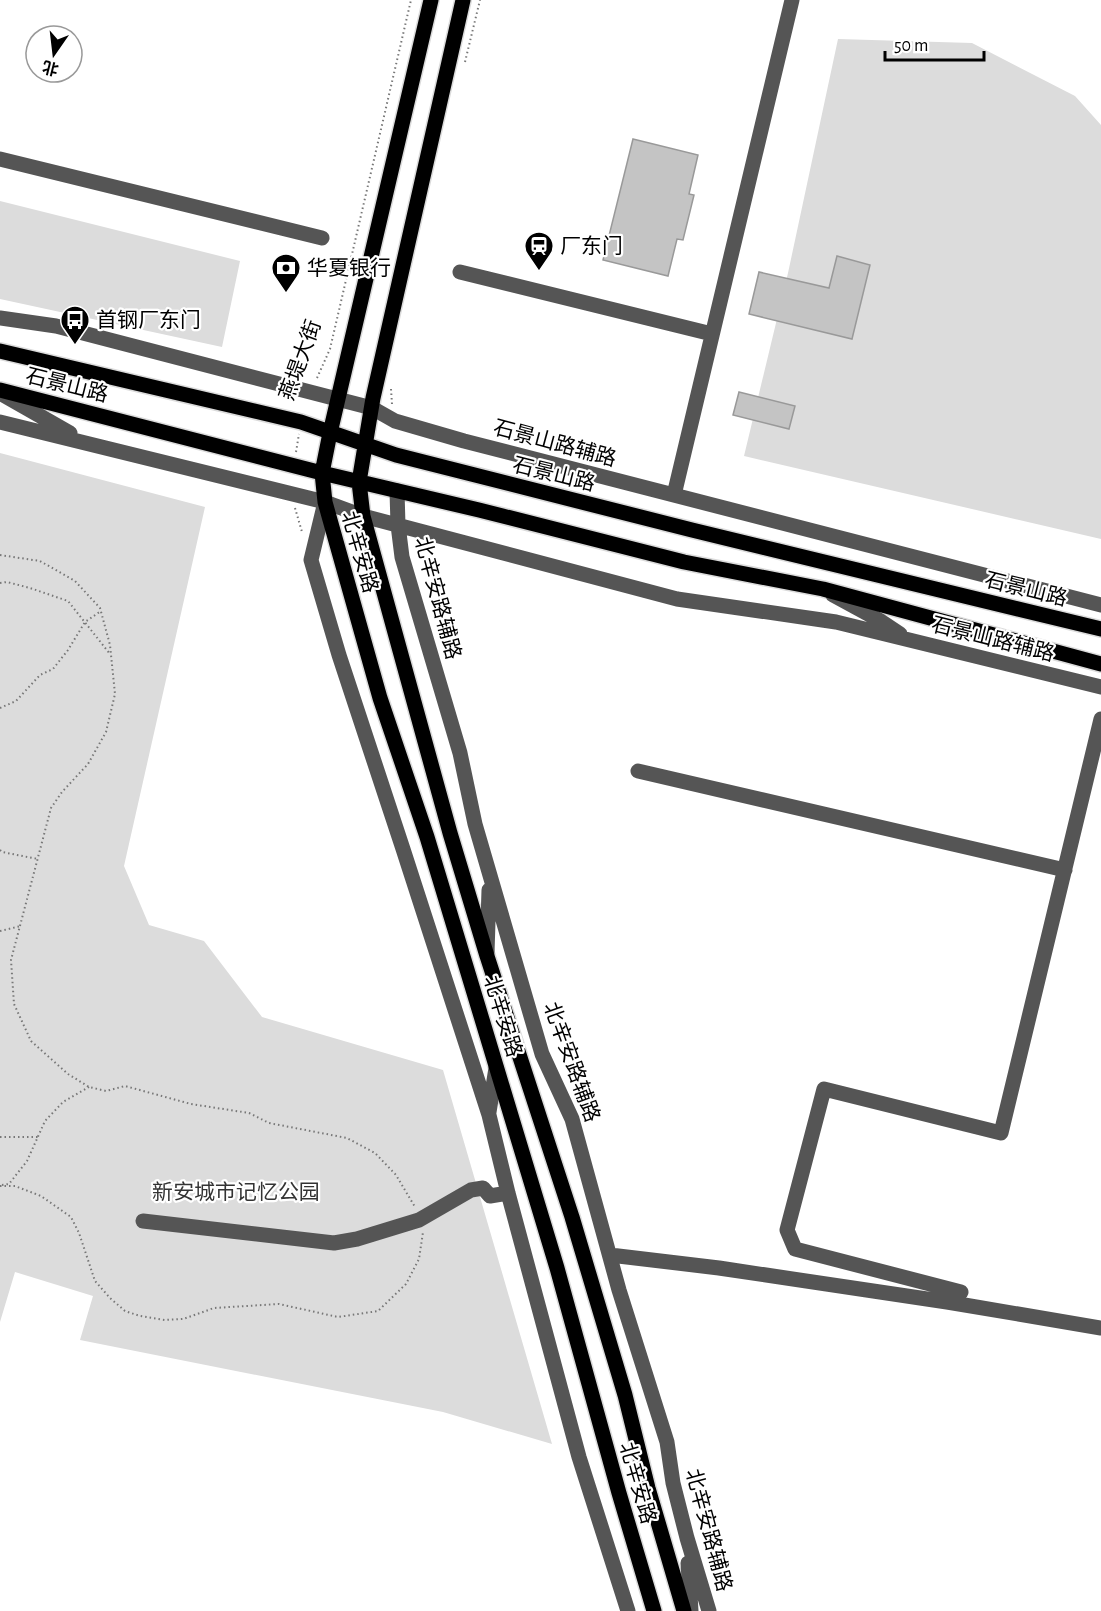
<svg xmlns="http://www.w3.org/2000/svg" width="1101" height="1611" font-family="'Alegreya Sans','Noto Sans SC',sans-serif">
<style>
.green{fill:#dcdcdc}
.building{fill:#c4c4c4;stroke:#999;stroke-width:1.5}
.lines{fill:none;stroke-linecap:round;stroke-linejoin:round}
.major-casing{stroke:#dbdbdb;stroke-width:18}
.path{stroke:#777;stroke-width:2;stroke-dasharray:1.5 3;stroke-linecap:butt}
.minor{stroke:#555;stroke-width:15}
.major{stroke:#000;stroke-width:15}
.labels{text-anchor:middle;stroke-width:4.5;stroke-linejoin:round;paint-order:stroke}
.poi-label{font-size:21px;fill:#000;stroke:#fff;text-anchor:start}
.street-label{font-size:21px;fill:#000;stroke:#fff}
.park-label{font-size:21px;fill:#333;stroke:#fff}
</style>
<rect width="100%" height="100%" fill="#fff"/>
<path class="green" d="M838,39L972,43L1075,96L1101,125V539L744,456L788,273Z
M0,201L240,261L222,347L0,299Z
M0,453L205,507L124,866L149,925L204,941L262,1017L443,1070L552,1444L443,1412L80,1340L93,1296L15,1272L0,1322Z"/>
<path class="building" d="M633,139L698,155L689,194L694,195L683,240L677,239L668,276L603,260Z
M837,256L870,265L852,339L749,314L759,272L829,288Z
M739,392L795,406L789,429L733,415Z"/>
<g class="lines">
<g class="major-casing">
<path id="major" d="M431,0L330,433L322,473L325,502L380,698L427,837L557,1268L619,1493L654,1611
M463,0L373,398L359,482L363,516L450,833L487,956L572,1217L625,1395L648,1488L684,1611
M0,351L301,422L396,455L692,530L1101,629
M0,390L322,473L479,510L684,562L823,589L1101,664"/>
</g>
<path class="path" d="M465,62L480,0
M317,378L330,349L411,0
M391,389L392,404
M296,452L299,434
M295,508L302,532
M0,555L40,561L75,581L100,608L110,645L115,694L106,732L88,764L62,792L51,808L11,960L14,1004L31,1041L68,1074L89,1087L106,1091L125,1086L191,1104L249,1113L269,1123L347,1138L375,1153L396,1175L415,1207
M0,583L7,582L30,588L68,601L110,654
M0,708L16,701L40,675L53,669L68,650L85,622L101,611
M0,850L2,852L38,859
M0,931L21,926
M0,1137H38
M2,1185L9,1184L27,1161L45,1121L63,1102L89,1087
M0,1186H15L41,1196L71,1217L79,1233L95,1281L110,1298L125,1311L140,1316L165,1320L183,1319L214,1308L279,1304L338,1317L378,1311L406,1284L419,1259L423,1232"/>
<path class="minor" d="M0,159L322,238
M460,272L712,334
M0,318L56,326L372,408L395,421L464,441L1101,605
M0,393L70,433
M0,422L325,502L363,516L677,599L836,622L1101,687
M397,491L398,525L402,557L460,753L475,824L542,1054L572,1119L619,1290L667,1442L673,1483L687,1538L709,1611
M674,495L792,0
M325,502L311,560L339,655L403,849L489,1115L508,1193L579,1457L628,1611
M833,595L879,620L900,634
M638,771L1065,870
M487,953L489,890
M489,1112L496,1068
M143,1221L334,1243L357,1239L419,1220L471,1190L483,1188L490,1196L508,1193
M610,1255L719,1268L947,1302L1101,1328
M961,1292L795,1249L787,1230L824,1089L1001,1133L1101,719
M688,1563L691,1611"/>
<use href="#major" class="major"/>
</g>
<defs>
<g id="station-pin" transform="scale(1.5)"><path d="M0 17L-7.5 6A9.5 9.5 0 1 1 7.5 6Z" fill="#000" stroke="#fff"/><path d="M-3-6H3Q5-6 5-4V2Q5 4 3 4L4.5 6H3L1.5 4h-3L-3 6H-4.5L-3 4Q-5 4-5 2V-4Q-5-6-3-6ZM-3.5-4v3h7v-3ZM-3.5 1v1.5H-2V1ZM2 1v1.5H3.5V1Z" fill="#fff"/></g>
<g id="bank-pin" transform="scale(1.5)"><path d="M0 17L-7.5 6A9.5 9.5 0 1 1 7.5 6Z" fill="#000" stroke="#fff"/><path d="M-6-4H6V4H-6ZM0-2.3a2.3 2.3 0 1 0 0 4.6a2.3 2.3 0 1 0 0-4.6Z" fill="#fff"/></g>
<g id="bus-pin" transform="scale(1.5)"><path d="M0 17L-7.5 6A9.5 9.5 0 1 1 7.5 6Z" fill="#000" stroke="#fff"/><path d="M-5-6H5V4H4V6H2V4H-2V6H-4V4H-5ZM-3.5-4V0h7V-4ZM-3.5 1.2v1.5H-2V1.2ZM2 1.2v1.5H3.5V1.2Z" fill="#fff"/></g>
</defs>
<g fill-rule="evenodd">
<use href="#station-pin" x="539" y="246"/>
<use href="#bank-pin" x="286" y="268"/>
<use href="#bus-pin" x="75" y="320"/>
</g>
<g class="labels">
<g class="poi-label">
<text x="560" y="253">厂东门</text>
<text x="307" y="275">华夏银行</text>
<text x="96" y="327">首钢厂东门</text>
</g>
<g class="street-label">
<text transform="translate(300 360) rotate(-70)" y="7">燕堤大街</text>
<text transform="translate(67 385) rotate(14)" y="7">石景山路</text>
<text transform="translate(555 443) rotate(15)" y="7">石景山路辅路</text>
<text transform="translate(554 474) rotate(14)" y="7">石景山路</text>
<text transform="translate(360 552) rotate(74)" y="7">北辛安路</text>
<text transform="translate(1026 589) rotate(14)" y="7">石景山路</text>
<text transform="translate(438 598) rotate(75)" y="7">北辛安路辅路</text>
<text transform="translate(993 639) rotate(14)" y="7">石景山路辅路</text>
<text transform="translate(503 1016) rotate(73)" y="7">北辛安路</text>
<text transform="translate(572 1062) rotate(70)" y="7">北辛安路辅路</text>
<text transform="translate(638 1483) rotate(74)" y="7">北辛安路</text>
<text transform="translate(709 1530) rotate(75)" y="7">北辛安路辅路</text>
</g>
<g class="park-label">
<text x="236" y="1199">新安城市记忆公园</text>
</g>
</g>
<g transform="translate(54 54) rotate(194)"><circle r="28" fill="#ffffff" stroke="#999999" stroke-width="1.5"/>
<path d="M0-4.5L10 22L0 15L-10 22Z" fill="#000000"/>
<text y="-9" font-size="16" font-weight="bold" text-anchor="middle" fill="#000000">北</text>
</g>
<path d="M885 51v9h99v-9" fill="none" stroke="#000000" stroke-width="3"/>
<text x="894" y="51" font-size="18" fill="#000000" stroke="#ffffff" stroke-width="4.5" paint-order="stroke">50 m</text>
</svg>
